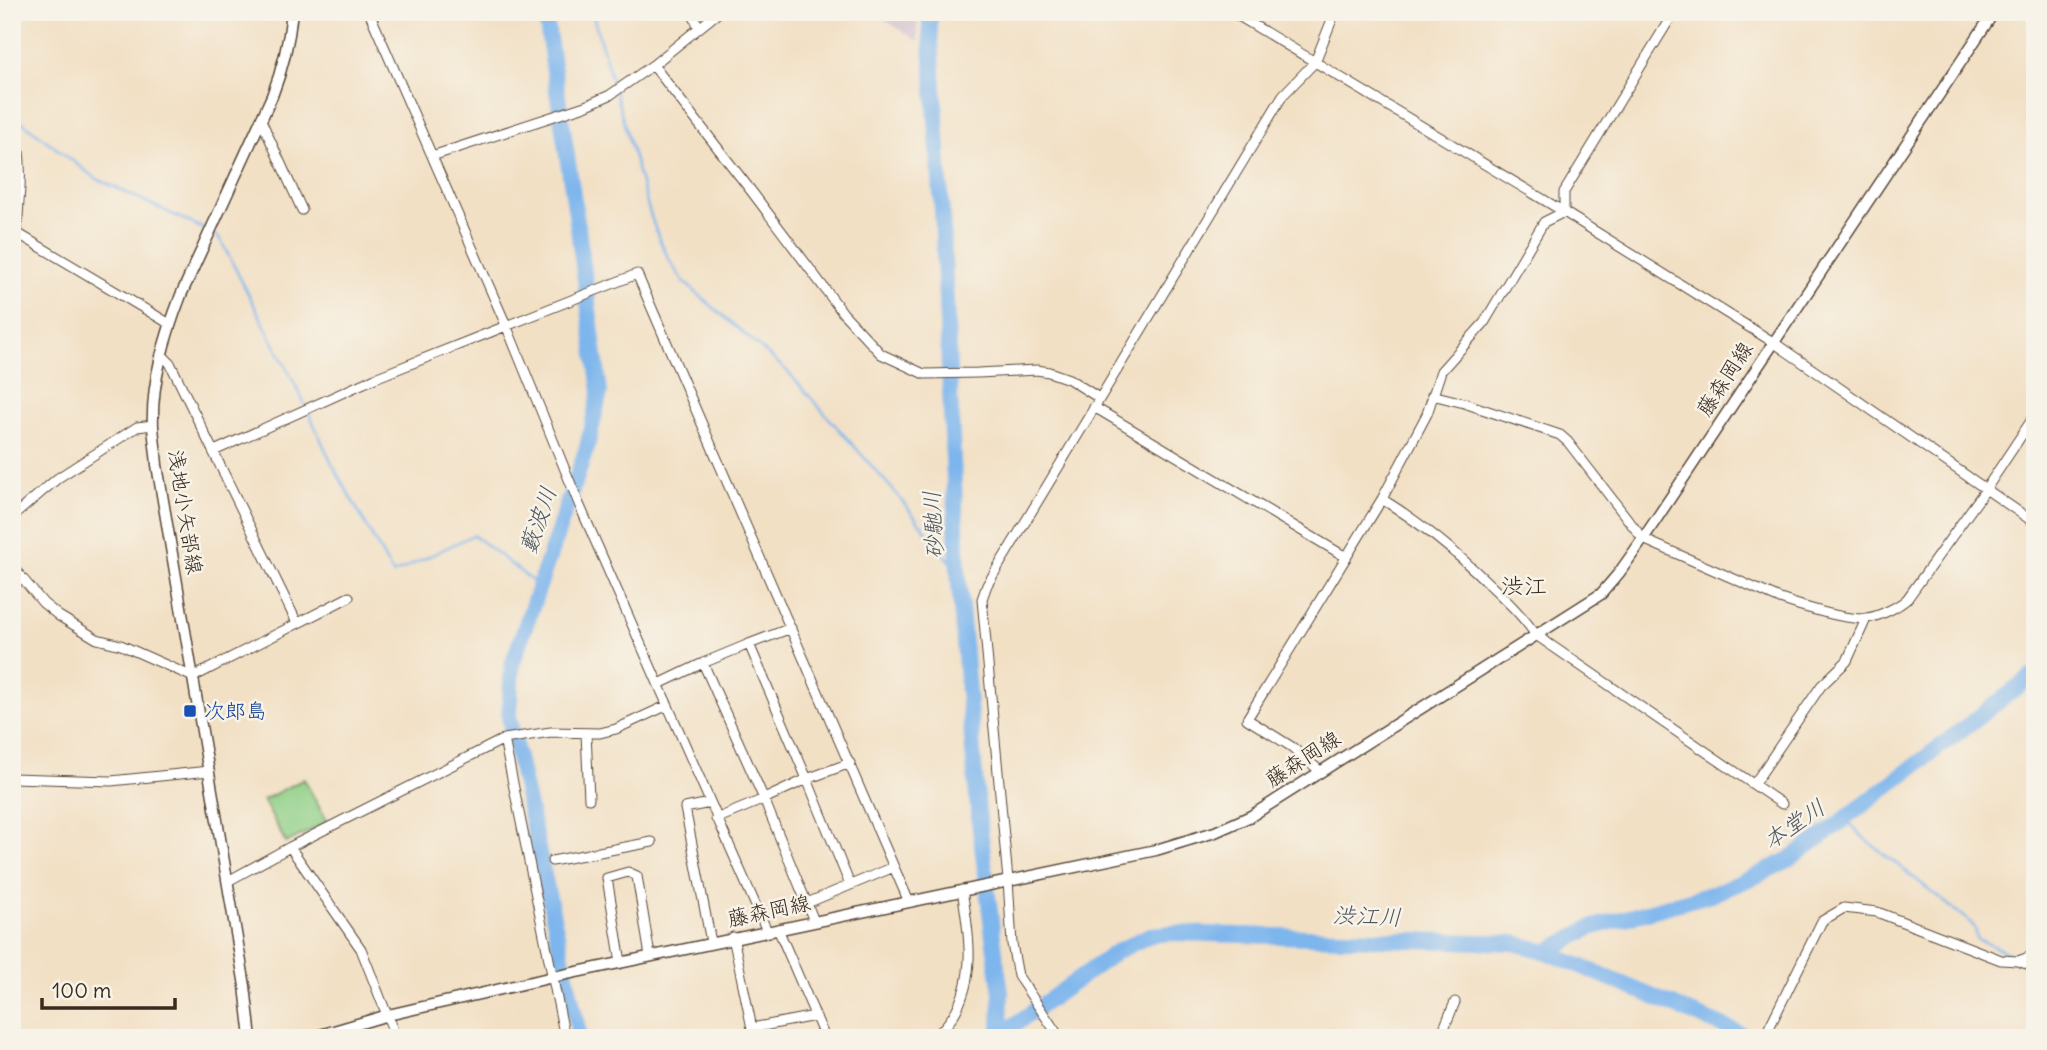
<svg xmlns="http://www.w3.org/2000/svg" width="2047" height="1050" font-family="Delius,'Klee One',sans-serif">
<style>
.industrial{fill:#d0bdcd}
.green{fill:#8ecf86;stroke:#647c52;stroke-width:2}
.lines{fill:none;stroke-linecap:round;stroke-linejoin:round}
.stream{stroke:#7db5ed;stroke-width:2.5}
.river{stroke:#7db5ed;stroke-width:16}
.minor-casing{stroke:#564537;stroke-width:11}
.major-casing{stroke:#564537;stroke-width:13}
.minor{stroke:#fff;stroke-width:9}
.major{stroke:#fff;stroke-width:10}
.transit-dot{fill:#1a4fb4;stroke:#f7f3e8;stroke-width:2.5}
.labels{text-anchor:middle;stroke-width:5;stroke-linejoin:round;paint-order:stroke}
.street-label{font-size:21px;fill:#3b2a1e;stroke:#f7f3e8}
.transit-label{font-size:21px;fill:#164399;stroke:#f7f3e8;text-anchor:start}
.water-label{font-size:23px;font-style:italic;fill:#4f545c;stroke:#f7f3e8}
.neighbourhood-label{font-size:23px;fill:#3b2a1e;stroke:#f7f3e8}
</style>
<rect width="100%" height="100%" fill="#f7f3e8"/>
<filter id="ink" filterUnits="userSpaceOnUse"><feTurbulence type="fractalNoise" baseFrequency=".0143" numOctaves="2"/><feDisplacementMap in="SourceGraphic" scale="14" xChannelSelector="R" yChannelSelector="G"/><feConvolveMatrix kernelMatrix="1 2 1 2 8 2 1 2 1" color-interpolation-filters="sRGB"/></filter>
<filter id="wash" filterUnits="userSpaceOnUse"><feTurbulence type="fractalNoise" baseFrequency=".00686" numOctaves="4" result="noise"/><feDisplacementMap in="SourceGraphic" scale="28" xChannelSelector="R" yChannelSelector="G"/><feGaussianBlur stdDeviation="1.57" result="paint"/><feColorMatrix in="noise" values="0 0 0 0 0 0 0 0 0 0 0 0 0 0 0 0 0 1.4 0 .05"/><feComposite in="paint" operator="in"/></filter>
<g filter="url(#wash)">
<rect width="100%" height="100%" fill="#f2e0c5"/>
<path class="industrial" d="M872,12H917L918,41Z"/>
<path class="green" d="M304,779L327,822L286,843L263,800Z"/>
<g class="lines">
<path class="stream" d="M592,12C605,57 618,102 631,147C644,192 654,243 683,281L787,371L894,491L958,571
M12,90L17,118L95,178L206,230
M212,233L220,239L302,398L332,464L393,574L473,535L539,586
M1844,819L1865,839L1970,922L1975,928L1977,939L2013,955"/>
<path class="river" d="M545,12L577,221L600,392L587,447L512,665L509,717L580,1038
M929,12L942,211L958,571L978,812L993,937L1001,993L1000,1034
M1547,952L1590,928L1715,893L1754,877L1788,860L1829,831L2035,674
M996,1038L1116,952L1150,935L1172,933L1514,943L1547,952L1751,1038"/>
</g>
</g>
<g filter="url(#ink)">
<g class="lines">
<g class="minor-casing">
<path id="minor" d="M369,12L506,325L579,504L767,931
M692,12L699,28
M1232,12L1564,212L1773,342L2035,523
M653,65L752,192L843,313L881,354L924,374L978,373L1037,370L1049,372L1069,379L1099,398
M12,118C21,146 22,172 19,201C18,216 18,230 12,245
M261,120L302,210
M432,156L585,106L610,95L653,65L719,12
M12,232L17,233L170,324
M161,354L170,363L297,623
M1432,395L1464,403L1560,435L1568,442L1643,539L1780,599C1797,605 1850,622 1867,618C1880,616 1898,607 1907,599L1986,489L2035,415
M1094,407L1346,557
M214,451L375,378L637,274L909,902
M1382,499C1421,523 1455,551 1488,583C1505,599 1522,615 1536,635L1782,804
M12,517L58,478L137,427L153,425
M12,566L43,603L59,616L97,639L121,645L193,677L349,597
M749,644L791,628
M703,663L749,644L807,779L850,763
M659,684L703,663L764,799L807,779L850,885
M586,733L589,799
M504,739L565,1038
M1320,771L1292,747L1247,719L1382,499L1427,414L1441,371L1484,323L1544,222L1564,212V192L1674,12
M12,778L111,781L209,771
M1754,784L1821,686L1847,661L1866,619
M710,803L685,808L711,942
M716,819L764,799L814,921
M290,847L361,949L396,1038
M552,861L652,842
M228,881L290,847L504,739L551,732L600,733L616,729L668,705
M807,903L894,867
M778,929L825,1038
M733,937L754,1038
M2018,961L2035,967
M621,962L607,878L628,872L637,876L650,956
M752,1028L815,1016
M935,1038C941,1031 948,1024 953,1016C977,977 969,933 962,890
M1060,1038L1018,976L1012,944L1008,880L982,599L987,585L1018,534L1283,95L1315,62L1335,12
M1440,1038L1455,1002
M1764,1038L1822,921L1844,908L1877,912L2001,960L2018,961L2035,955"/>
</g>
<g class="major-casing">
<path id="major" d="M251,1038L245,986L157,465C156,452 154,439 153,427C151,382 165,337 181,295L272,96C283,68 289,42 292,12
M310,1038L388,1015L553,977L1156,850L1215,832L1251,816L1601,594L1619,573L1643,539L1994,12"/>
</g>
<use href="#minor" class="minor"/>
<use href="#major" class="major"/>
</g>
</g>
<rect class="transit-dot" x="183" y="704" width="14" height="14" rx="3.5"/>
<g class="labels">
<g class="street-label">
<text transform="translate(1725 379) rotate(-57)" y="7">藤森岡線</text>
<text transform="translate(185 512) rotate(81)" y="7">浅地小矢部線</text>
<text transform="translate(1303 759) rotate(-33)" y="7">藤森岡線</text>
<text transform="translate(769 911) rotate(-12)" y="7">藤森岡線</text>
</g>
<g class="transit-label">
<text x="204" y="718">次郎島</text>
</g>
<g class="water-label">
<text transform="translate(538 520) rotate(-71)" y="8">藪波川</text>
<text transform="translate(933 525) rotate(-93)" y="8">砂馳川</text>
<text transform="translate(1794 824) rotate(-34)" y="8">本堂川</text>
<text transform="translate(1367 916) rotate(2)" y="8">渋江川</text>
</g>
<g class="neighbourhood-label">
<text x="1524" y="594">渋江</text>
</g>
</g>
<rect width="2047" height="1050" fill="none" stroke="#f7f3e8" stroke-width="42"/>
<path d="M42 998v10h133v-10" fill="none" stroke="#3b2a1e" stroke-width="3.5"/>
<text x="52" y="998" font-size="21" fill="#3b2a1e" stroke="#f7f3e8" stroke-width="5" paint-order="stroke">100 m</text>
</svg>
